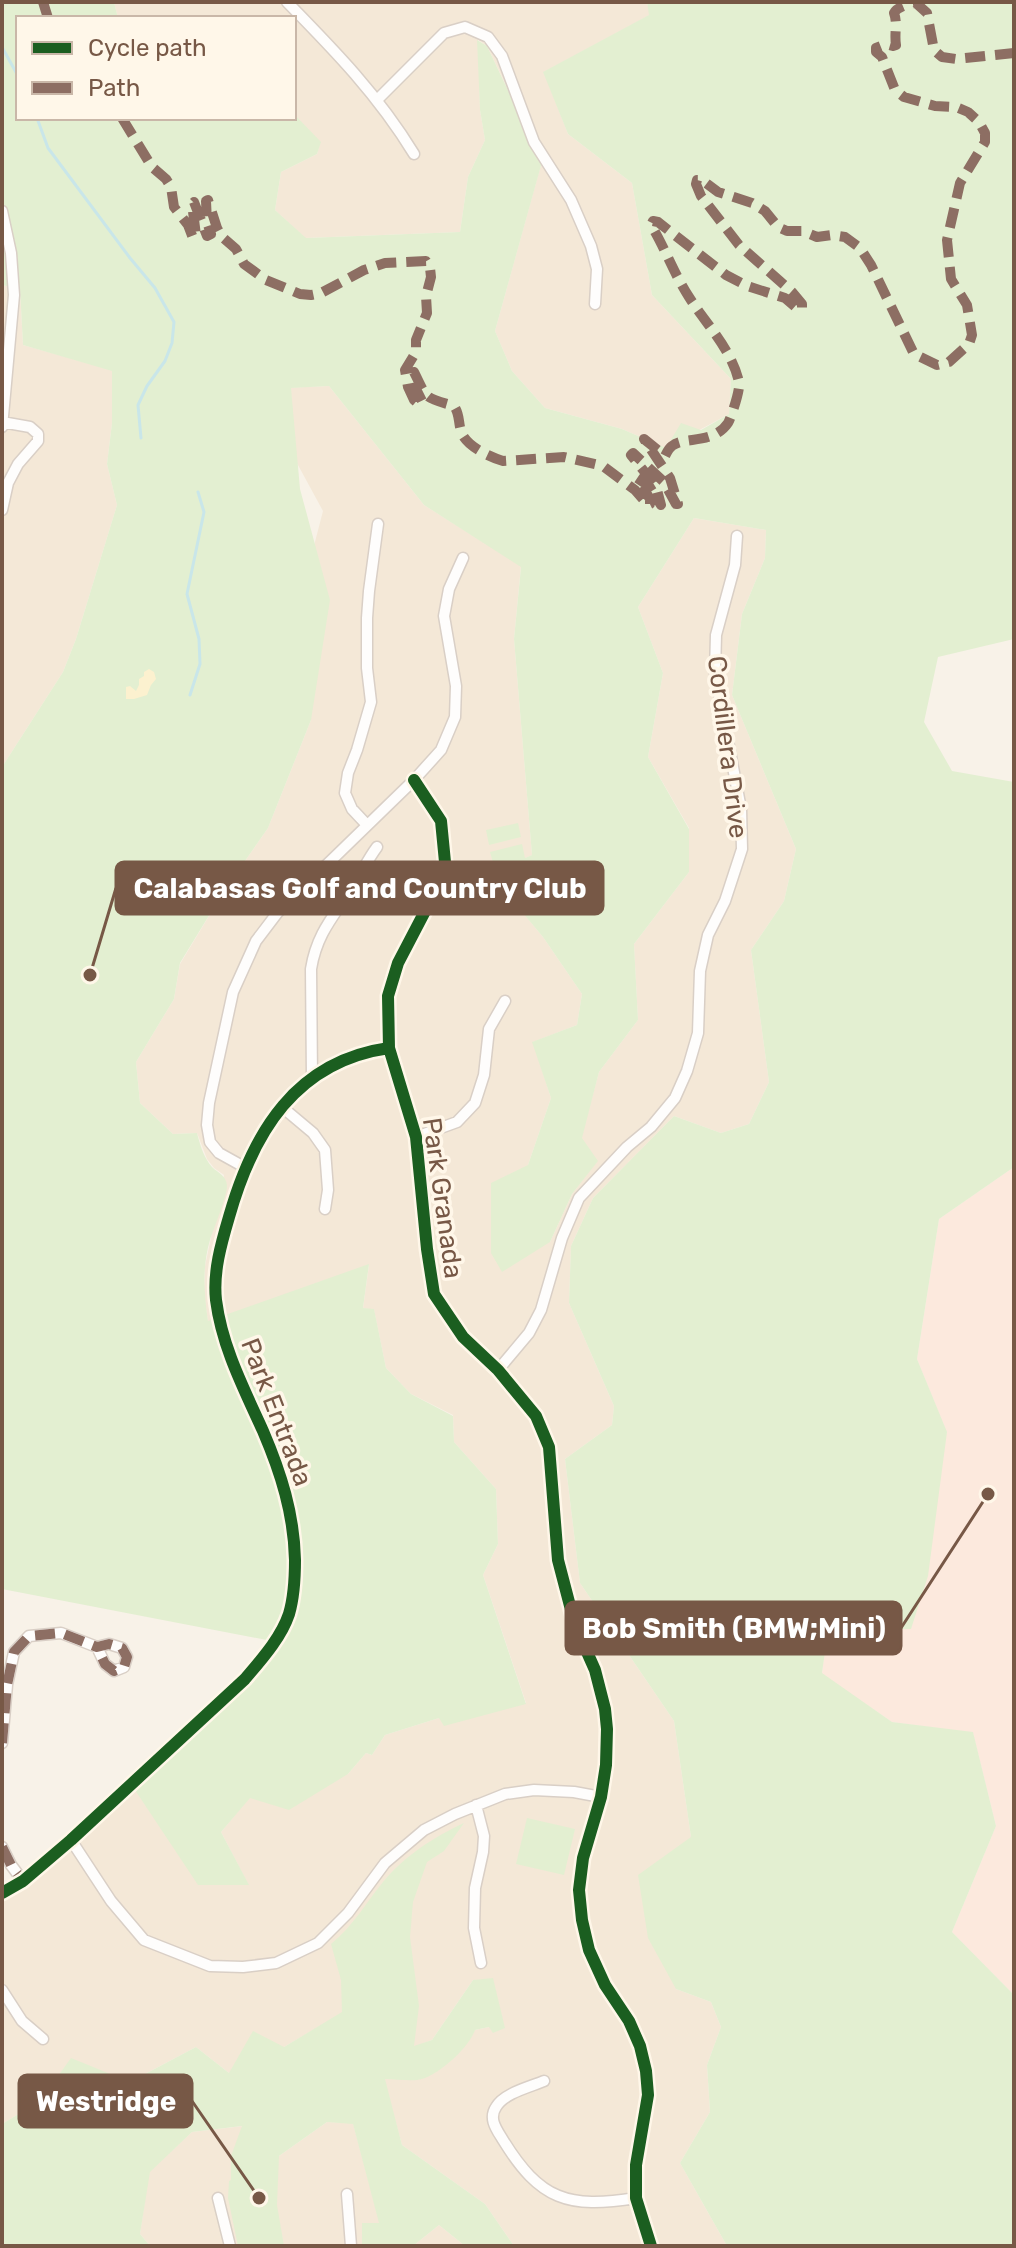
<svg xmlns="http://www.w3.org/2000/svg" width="1016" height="2248" font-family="Rubik,sans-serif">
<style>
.residential{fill:#f4e8d7}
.commercial{fill:#fce9dd}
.green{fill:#e3efd1}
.sand{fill:#fcf1cf}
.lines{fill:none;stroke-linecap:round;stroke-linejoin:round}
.stream{stroke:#c9e6e9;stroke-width:3}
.minor-casing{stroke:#d9cfc6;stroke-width:13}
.minor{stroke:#fefdfc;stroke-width:10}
.quiet{stroke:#8d6e63;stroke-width:10;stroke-dasharray:20 10;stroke-linecap:butt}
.cycleway-casing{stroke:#fff7e9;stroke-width:17}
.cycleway{stroke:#1b5e20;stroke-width:12}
.labels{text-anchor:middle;stroke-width:7;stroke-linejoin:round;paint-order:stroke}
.street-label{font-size:26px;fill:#775846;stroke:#fff7e9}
.leader{fill:none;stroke:#775846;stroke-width:3}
.callout-dot{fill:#775846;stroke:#fff7e9;stroke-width:3}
.callout{fill:#775846;stroke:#775846;stroke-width:3}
.callout-label{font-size:28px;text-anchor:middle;font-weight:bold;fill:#fff}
</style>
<rect width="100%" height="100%" fill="#f8f2e8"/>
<path class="residential" d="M114,2H647L650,15L544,72L568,134L632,183L652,295L731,379L729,414L666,448L622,429L545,408L512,371L495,331L542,161L487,46L478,40L480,110L485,140L468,177L460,232L305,238L275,210L281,172L317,154L320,143L294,114V18H118Z
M2,285L20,289L23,345L112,370V423L107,464L117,505L76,639L63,672L2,767Z
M329,386L424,505L521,566L514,639L532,855L492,875L543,937L582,994L577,1025L533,1042L551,1098L528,1165L550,1242L572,1194L597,1161L581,1138L599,1072L638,1020L634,944L689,872V828L648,757L663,673L638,607L694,518L766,530L765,558L742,614L732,695L796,849L784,901L751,950L769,1082L749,1124L721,1133L674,1116L593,1198L571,1246L569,1303L614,1406L612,1425L565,1459L580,1583L674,1721L691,1837L676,1989L711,2002L721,2027L707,2065L710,2112L680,2163L727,2246H514L485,2204L402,2145L384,2079L475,2030L489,2027L473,1980L432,2040L414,2047L342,2013L284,2047L229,2073L196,2047L130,2082L71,2059L40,2101L2,2124V1893L131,1784L248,1884L221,1832L250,1797L348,1774L366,1753L372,1755L385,1735L439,1718L526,1703L483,1575L498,1544L496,1489L454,1442L453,1415L411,1394L386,1368L374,1310L363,1308L369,1265L208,1322L204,1294L205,1266L224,1175L214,1168L207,1159L197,1133L173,1134L140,1103L136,1062L174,999L180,964L224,891L268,828L311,720L308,569L323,511L280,432L282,388Z
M327,2122L353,2123L380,2224L362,2223V2246H150L140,2234L149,2172L192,2132L243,2126L279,2156Z
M439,2225L465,2246H413Z"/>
<path class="commercial" d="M1014,1167V1995L952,1932L996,1826L973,1733L892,1722L822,1674L827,1630L947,1433L917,1359L939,1219Z"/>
<path class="green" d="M2,2H114L118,18H18V118H294V114L321,142L317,154L281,172L275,210L306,238L460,232L468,177L485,140L480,110L477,40L487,46L542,162L495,331L512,371L545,408L622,429L666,448L681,423L701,430L729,414L731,379L652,295L632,183L568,134L543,72L649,15L647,2H1014V639L938,657L924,722L952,771L1014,782V1167L939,1219L917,1359L947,1432L928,1576L911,1629L828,1630L822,1673L892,1722L973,1732L996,1826L952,1932L1014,1995V2246H727L680,2163L710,2112L707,2065L721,2027L711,2002L676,1989L648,1938L638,1875L691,1837L674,1721L580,1583L565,1459L612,1425L614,1406L569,1303L571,1246L593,1198L674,1116L721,1133L749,1124L769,1082L751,950L784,901L796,849L732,695L742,614L765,558L766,530L694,518L638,607L663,673L648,757L689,829V872L634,944L638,1020L599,1072L582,1138L598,1161L572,1194L550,1242L502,1272L491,1253V1183L528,1165L551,1098L532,1042L577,1025L582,994L543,937L491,875L520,861L494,866L490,852L522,844L525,858L532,855L514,639L521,567L424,505L329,386L291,388L300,489L330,600L311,720L268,828L224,891L180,963L174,999L136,1062L140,1103L173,1134L197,1133C200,1145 204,1158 212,1167C218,1173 227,1176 227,1186C227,1196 214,1228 210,1240C202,1267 204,1294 208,1321L369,1264L363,1308L374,1309L386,1368L411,1394L453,1416L454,1442L496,1489L498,1544L483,1575L526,1704L444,1726L439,1718L385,1735L372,1755L366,1753L348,1774L289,1810L250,1798L221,1832L249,1885H198L131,1784L245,1679L267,1640L2,1589V767L63,672L76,639L117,505L107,464L112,423V371L23,345L20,289L2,285Z
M518,823L521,837L489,845L486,830Z
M527,1818L575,1829L564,1875L516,1864Z
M464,1823L444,1851L427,1862L413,1902L410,1937L419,2006L414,2046L432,2040L473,1980L493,1978L505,2028L493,2033L489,2027L475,2030C469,2048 436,2078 417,2080C407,2081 395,2079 385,2079L402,2145L485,2204L514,2246H465L439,2225L413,2246H362V2223H379L353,2124L327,2122L279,2156L277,2205L284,2246H238L228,2198L229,2181L231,2180V2156L242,2126L192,2132L150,2172L140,2234L150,2246H2V2124L40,2101L71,2058L130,2082L196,2047L229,2073L253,2031L284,2047L342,2012L341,1980L331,1944C354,1925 365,1904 383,1882C406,1855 432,1838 464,1823Z"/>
<path class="sand" d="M149,669L154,672L156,679L151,685L147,695L134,699H126V687L130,686L136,691L139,685V679L144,676V672Z"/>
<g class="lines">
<path class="stream" d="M2,47L18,76
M37,118L48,148L130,258L155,288L174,322L172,343L165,361L147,386L138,405L141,438
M190,695L200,664L199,639L187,594L204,512L198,492"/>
<g class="minor-casing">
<path id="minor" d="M287,2C335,51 378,95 414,154
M378,99L444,33L465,27L488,37L502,56L534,142L571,200L591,246L597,269L595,304
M2,211L11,253L14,295L2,427
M2,422L30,427L38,434V441L18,464L8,483L2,510
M414,780L441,821L445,862L434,894L398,963L388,996L389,1048L416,1137L427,1249L434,1294L463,1337L498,1370L536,1416L549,1447L558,1560L575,1625L595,1670L605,1709L607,1729L606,1765L601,1797L583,1858L579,1890L582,1920L589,1950L605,1985L629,2021L640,2046L646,2071L648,2095L636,2165V2198L651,2246
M367,825L352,809L345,793L348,773L357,750L371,702L367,668V618L369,591L378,524
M312,1078L311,969C317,932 335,915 354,885C362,872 368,859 377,847
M282,1107L313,1133L325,1150L328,1190L325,1209
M416,1137L457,1122L475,1103L484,1075L489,1029L505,1001
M246,1168L219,1153L210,1142L207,1125L209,1103L233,992L256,941L278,912L414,780L441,750L455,717L456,686L444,616L449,589L463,558
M498,1370L529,1333L541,1310L562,1238L579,1198L627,1147L651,1127L675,1098L687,1071L698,1033L700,971L708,935L725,901L742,849L741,809L715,673L716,635L735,565L737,536
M2,1743L7,1685L14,1652L29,1636L61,1633L97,1647L109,1644L122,1648L127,1657L124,1667L114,1671L105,1664L97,1647
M476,1805L484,1836L483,1852L475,1888L474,1928L481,1963
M71,1840L111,1901L144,1940L210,1966L243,1967L276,1963L318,1943L348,1913L385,1863L424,1830L455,1814L505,1794L534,1790L574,1792L601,1797
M2,1847L11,1865L23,1881
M2,1893L23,1881L71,1840L245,1679C261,1660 281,1638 289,1614C294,1597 295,1578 295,1560C294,1514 281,1473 263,1431C244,1389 222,1347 216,1300C213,1272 221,1244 229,1217C253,1132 296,1061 389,1048
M2,1990L22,2021L43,2039
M544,2081C530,2087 504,2093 496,2107C488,2119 497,2130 503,2140C540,2200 568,2209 636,2198
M347,2194L351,2246
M218,2198L230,2246"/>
</g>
<use href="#minor" class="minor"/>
<path class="quiet" d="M43,2L48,18
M122,118L152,167L166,179L171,187L174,207L188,225L193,238L196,235L192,204L194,202L207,236L211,234L207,222L206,201L208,200L217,228L221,236L236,249L244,264L266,280L300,294L311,295L321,293L364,270L385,263L426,261L430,268L431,277L426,296L427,313L416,340V352L405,370L408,387L414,400L420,405L422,401L412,381L414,372C428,400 423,397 454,406C460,415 458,421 461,431C465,446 490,457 503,461L564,457L603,466L635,490L648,505L650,504V499L637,478L649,486L661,505L656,486L631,455L633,453L664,482L676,504H678L670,478L644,439L665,456C667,452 669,448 672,446C684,436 713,445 728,423C731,418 741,388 739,382C732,350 706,324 689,297C674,274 665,248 651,225L653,221L658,222L726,275L747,286L785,298L799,310L802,309V304L792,292L739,245L701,196L696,184L697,180H702L718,192L752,203L765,211L778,227L787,231H802L817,237L832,235L845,237L860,248L871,265L914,354L937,365L949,362L969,344L972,335L967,305L951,279L947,240L960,183L985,142V133L979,122L968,112L956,107L935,106L904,97L895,90L882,57L876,52V48L886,44L893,46L896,45C894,33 898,24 894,13C897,7 910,3 916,3L927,13L934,50L942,57L956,59L1014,53
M2,1743L7,1685L14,1652L29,1636L61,1633L97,1647L109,1644L122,1648L127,1657L124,1667L114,1671L105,1664L97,1647
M2,1847L11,1865L23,1881"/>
<g class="cycleway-casing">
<path id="cycleway" d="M414,780L441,821L445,862L434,894L398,963L388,996L389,1048L416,1137L427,1249L434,1294L463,1337L498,1370L536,1416L549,1447L558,1560L575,1625L595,1670L605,1709L607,1729L606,1765L601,1797L583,1858L579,1890L582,1920L589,1950L605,1985L629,2021L640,2046L646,2071L648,2095L636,2165V2198L651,2246
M2,1893L23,1881L71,1840L245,1679C261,1660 281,1638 289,1614C294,1597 295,1578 295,1560C294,1514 281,1473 263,1431C244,1389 222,1347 216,1300C213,1272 221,1244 229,1217C253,1132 296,1061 389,1048"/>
</g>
<use href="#cycleway" class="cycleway"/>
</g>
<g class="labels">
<g class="street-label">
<text transform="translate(728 747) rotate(83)" y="9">Cordillera Drive</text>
<text transform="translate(443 1198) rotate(82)" y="9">Park Granada</text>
<text transform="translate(277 1412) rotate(69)" y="9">Park Entrada</text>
</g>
</g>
<path class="leader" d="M90 975L116 888M988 1494L901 1628M259 2198L192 2101"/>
<g class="callout-dot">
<circle cx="90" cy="975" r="8"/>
<circle cx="988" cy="1494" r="8"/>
<circle cx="259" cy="2198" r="8"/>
</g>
<g class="callout">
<rect x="116" y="862" width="487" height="52" rx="8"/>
<rect x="566" y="1602" width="335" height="52" rx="8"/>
<rect x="19" y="2075" width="173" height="52" rx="8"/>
</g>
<g class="callout-label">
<text x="360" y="898">Calabasas Golf and Country Club</text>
<text x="734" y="1638">Bob Smith (BMW;Mini)</text>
<text x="106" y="2111">Westridge</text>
</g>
<rect width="1016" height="2248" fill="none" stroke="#775846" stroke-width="8"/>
<rect x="16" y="16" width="280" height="104" fill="#fff7e9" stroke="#c9b7a8" stroke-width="2"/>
<rect x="32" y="42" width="40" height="12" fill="#1b5e20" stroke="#c9b7a8" stroke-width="2"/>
<text x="88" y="56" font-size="24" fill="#775846">Cycle path</text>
<rect x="32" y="82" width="40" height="12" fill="#8d6e63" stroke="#c9b7a8" stroke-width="2"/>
<text x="88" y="96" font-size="24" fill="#775846">Path</text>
</svg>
